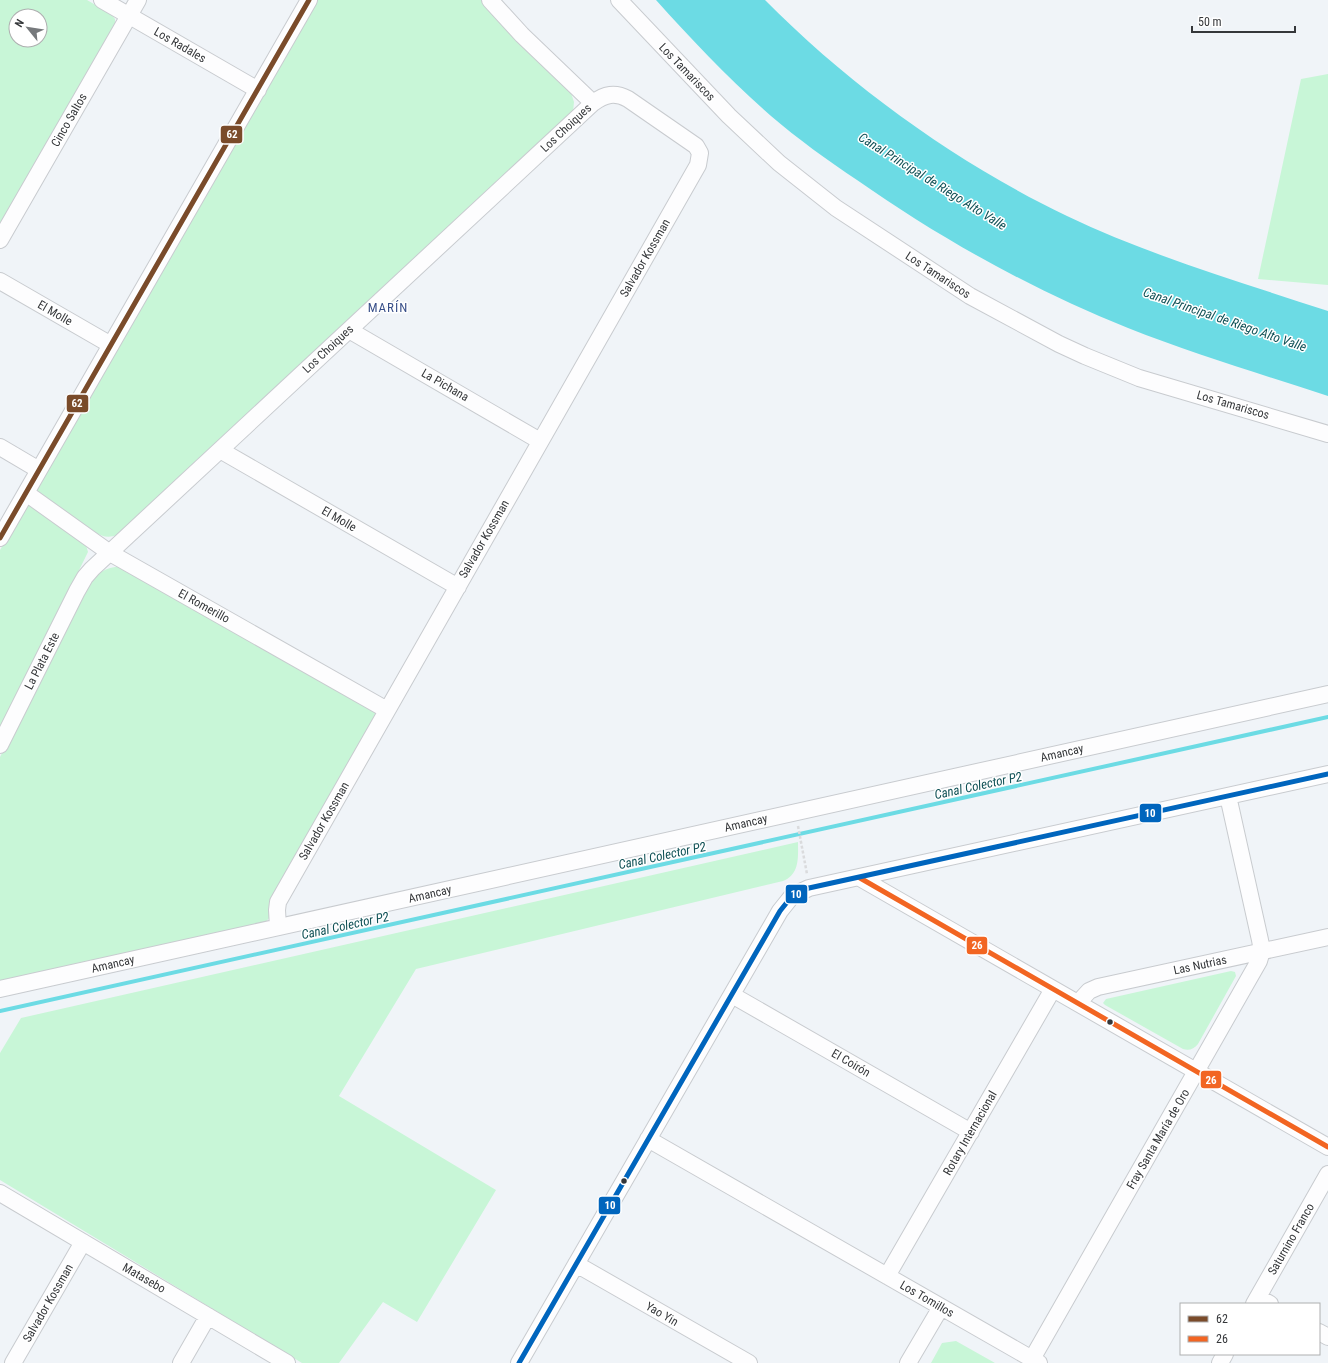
<svg xmlns="http://www.w3.org/2000/svg" width="1328" height="1363" font-family="'Roboto Condensed',sans-serif">
<style>
.green{fill:#c8f6d7;fill-rule:evenodd}
.water{fill:#6cdbe4}
.lines{fill:none;stroke-linecap:round;stroke-linejoin:round}
.stream{stroke:#6cdbe4;stroke-width:4}
.minor-casing{stroke:#c8cbcf;stroke-width:18}
.path{stroke:#dadbdd;stroke-width:2.5;stroke-dasharray:3 2;stroke-linecap:butt}
.minor{stroke:#fdfdfe;stroke-width:16}
.bus-1-casing{stroke:#fff;stroke-width:8}
.bus-2-casing{stroke:#fff;stroke-width:8}
.bus-3-casing{stroke:#fff;stroke-width:8}
.bus-1{stroke:#7a4b2a;stroke-width:5}
.bus-2{stroke:#f26522;stroke-width:5}
.bus-3{stroke:#0065bd;stroke-width:5}
.bus-dot{fill:#35373a;stroke:#fff;stroke-width:1.5}
.labels{text-anchor:middle;stroke-width:3;stroke-linejoin:round;paint-order:stroke}
.street-label{font-size:12px;fill:#35373a;stroke:#fff}
.water-label{font-size:13px;font-style:italic;fill:#105156;stroke:#fff}
.neighbourhood-label{font-size:13px;letter-spacing:1px;fill:#384f89;stroke:#fff}
.line-badge{stroke:#fff;stroke-width:1.5}
.badge-label{font-size:11px;text-anchor:middle;font-weight:bold;fill:#fff}
</style>
<rect width="100%" height="100%" fill="#f0f4f8"/>
<path class="green" d="M0,0H87L111,14L115,19V26L0,226ZM16,16H40V40H16Z
M317,0H486L571,93L574,102L573,112L117,535C109,538 102,537 95,532L35,490Z
M1328,74V285L1258,279L1301,79Z
M28,502L86,545L88,552L0,730V550Z
M115,567H121L380,712L270,917L264,924L0,984V757L85,587C95,577 101,569 115,567Z
M798,842C798,857 800,874 783,881L416,969L339,1096L496,1190L417,1322L383,1302L339,1363H302L0,1180V1053L21,1018Z
M1231,971L1235,972L1236,976L1198,1044C1194,1049 1189,1051 1183,1049L1105,1005L1103,1003L1106,999Z
M956,1341L995,1363H931L942,1343Z"/>
<path class="water" d="M656,0H765C851,87 957,163 1067,216C1151,256 1240,282 1328,311V396C1261,374 1194,354 1128,328C1033,290 941,239 857,180C827,160 798,139 771,116C730,80 692,40 656,0Z"/>
<g class="lines">
<path class="stream" d="M0,1011L1328,717"/>
<g class="minor-casing">
<path id="minor" d="M102,0L258,90
M490,0L522,35L593,103
M619,0L729,116L779,163L836,208L970,296L1059,344L1085,356L1139,378L1328,434
M0,240L138,0
M0,281L111,345
M349,330L540,441
M0,447L39,470
M220,450L458,587
M26,493L110,553L387,710
M0,538L309,0
M0,745L77,591L85,577L92,569L593,103C605,94 615,92 628,99L696,146L700,153L698,165L278,902L277,910L278,927
M860,878L1328,1147
M0,989L1328,694
M732,995L971,1132
M1078,1003L1089,991L1098,987L1328,937
M648,1139L1039,1363
M0,1193L287,1363
M576,1264L749,1363
M887,1276L1053,989
M1258,1297L1270,1304
M1254,1304L1328,1174
M1319,1332L1328,1337
M1032,1359L1259,961L1262,951L1260,940L1228,796
M13,1363L83,1242
M181,1363L208,1316
M519,1363L780,911L792,896L809,888L1328,774
M908,1363L941,1307
M1220,1363L1225,1354"/>
</g>
<path class="path" d="M798,826L807,874"/>
<use href="#minor" class="minor"/>
<g class="bus-1-casing">
<path id="bus-1" d="M0,538L309,0"/>
</g>
<g class="bus-2-casing">
<path id="bus-2" d="M860,878L1328,1147"/>
</g>
<g class="bus-3-casing">
<path id="bus-3" d="M519,1363L780,911L792,896L809,888L1328,774"/>
</g>
<use href="#bus-1" class="bus-1"/>
<use href="#bus-2" class="bus-2"/>
<use href="#bus-3" class="bus-3"/>
</g>
<g class="bus-dot">
<circle cx="1110" cy="1022" r="3.5"/>
<circle cx="624" cy="1181" r="3.5"/>
</g>
<g class="labels">
<g class="street-label">
<text transform="translate(180 45) rotate(30)" y="4">Los Radales</text>
<text transform="translate(687 72) rotate(46)" y="4">Los Tamariscos</text>
<text transform="translate(69 120) rotate(-60)" y="4">Cinco Saltos</text>
<text transform="translate(566 128) rotate(-43)" y="4">Los Choiques</text>
<text transform="translate(645 258) rotate(-60)" y="4">Salvador Kossman</text>
<text transform="translate(938 275) rotate(33)" y="4">Los Tamariscos</text>
<text transform="translate(55 313) rotate(30)" y="4">El Molle</text>
<text transform="translate(328 349) rotate(-43)" y="4">Los Choiques</text>
<text transform="translate(445 385) rotate(30)" y="4">La Pichana</text>
<text transform="translate(1233 405) rotate(16)" y="4">Los Tamariscos</text>
<text transform="translate(339 519) rotate(30)" y="4">El Molle</text>
<text transform="translate(484 539) rotate(-60)" y="4">Salvador Kossman</text>
<text transform="translate(204 606) rotate(29)" y="4">El Romerillo</text>
<text transform="translate(42 661) rotate(-63)" y="4">La Plata Este</text>
<text transform="translate(1062 753) rotate(-13)" y="4">Amancay</text>
<text transform="translate(324 821) rotate(-60)" y="4">Salvador Kossman</text>
<text transform="translate(746 823) rotate(-13)" y="4">Amancay</text>
<text transform="translate(430 894) rotate(-13)" y="4">Amancay</text>
<text transform="translate(113 964) rotate(-13)" y="4">Amancay</text>
<text transform="translate(1200 965) rotate(-12)" y="4">Las Nutrias</text>
<text transform="translate(851 1063) rotate(30)" y="4">El Coirón</text>
<text transform="translate(970 1133) rotate(-60)" y="4">Rotary Internacional</text>
<text transform="translate(1158 1139) rotate(-60)" y="4">Fray Santa María de Oro</text>
<text transform="translate(1291 1239) rotate(-60)" y="4">Saturnino Franco</text>
<text transform="translate(144 1278) rotate(30)" y="4">Matasebo</text>
<text transform="translate(927 1299) rotate(30)" y="4">Los Tomillos</text>
<text transform="translate(48 1303) rotate(-60)" y="4">Salvador Kossman</text>
<text transform="translate(662 1314) rotate(30)" y="4">Yao Yin</text>
</g>
<g class="water-label">
<text transform="translate(933 181) rotate(32)" y="5">Canal Principal de Riego Alto Valle</text>
<text transform="translate(1225 319) rotate(19)" y="5">Canal Principal de Riego Alto Valle</text>
<text transform="translate(978 785) rotate(-12)" y="5">Canal Colector P2</text>
<text transform="translate(662 855) rotate(-12)" y="5">Canal Colector P2</text>
<text transform="translate(345 925) rotate(-12)" y="5">Canal Colector P2</text>
</g>
<g class="neighbourhood-label">
<text x="388" y="312">MARÍN</text>
</g>
</g>
<g class="line-badge">
<rect x="220" y="125" width="23" height="19" rx="4" fill="#7a4b2a"/>
<rect x="66" y="394" width="23" height="19" rx="4" fill="#7a4b2a"/>
<rect x="1139" y="803" width="23" height="20" rx="4" fill="#0065bd"/>
<rect x="785" y="884" width="23" height="20" rx="4" fill="#0065bd"/>
<rect x="966" y="936" width="22" height="19" rx="4" fill="#f26522"/>
<rect x="1200" y="1070" width="22" height="19" rx="4" fill="#f26522"/>
<rect x="598" y="1196" width="23" height="19" rx="4" fill="#0065bd"/>
</g>
<g class="badge-label">
<text x="232" y="138">62</text>
<text x="77" y="407">62</text>
<text x="1150" y="817">10</text>
<text x="796" y="898">10</text>
<text x="977" y="949">26</text>
<text x="1211" y="1084">26</text>
<text x="610" y="1209">10</text>
</g>
<rect x="1180" y="1303" width="140" height="52" fill="#ffffff" stroke="#aeafb0"/>
<rect x="1188" y="1316" width="20" height="6" fill="#7a4b2a" stroke="#aeafb0"/>
<text x="1216" y="1323" font-size="12" fill="#35373a">62</text>
<rect x="1188" y="1336" width="20" height="6" fill="#f26522" stroke="#aeafb0"/>
<text x="1216" y="1343" font-size="12" fill="#35373a">26</text>
<g transform="translate(28 28) rotate(300)"><circle r="19" fill="#ffffff" stroke="#aeafb0"/>
<path d="M0-3L7 15L0 10L-7 15Z" fill="#76797c"/>
<text y="-6" font-size="11" font-weight="bold" text-anchor="middle" fill="#35373a">N</text>
</g>
<path d="M1192 26v6h103v-6" fill="none" stroke="#35373a" stroke-width="2"/>
<text x="1198" y="26" font-size="12" fill="#35373a" stroke="#ffffff" stroke-width="3" paint-order="stroke">50 m</text>
</svg>
